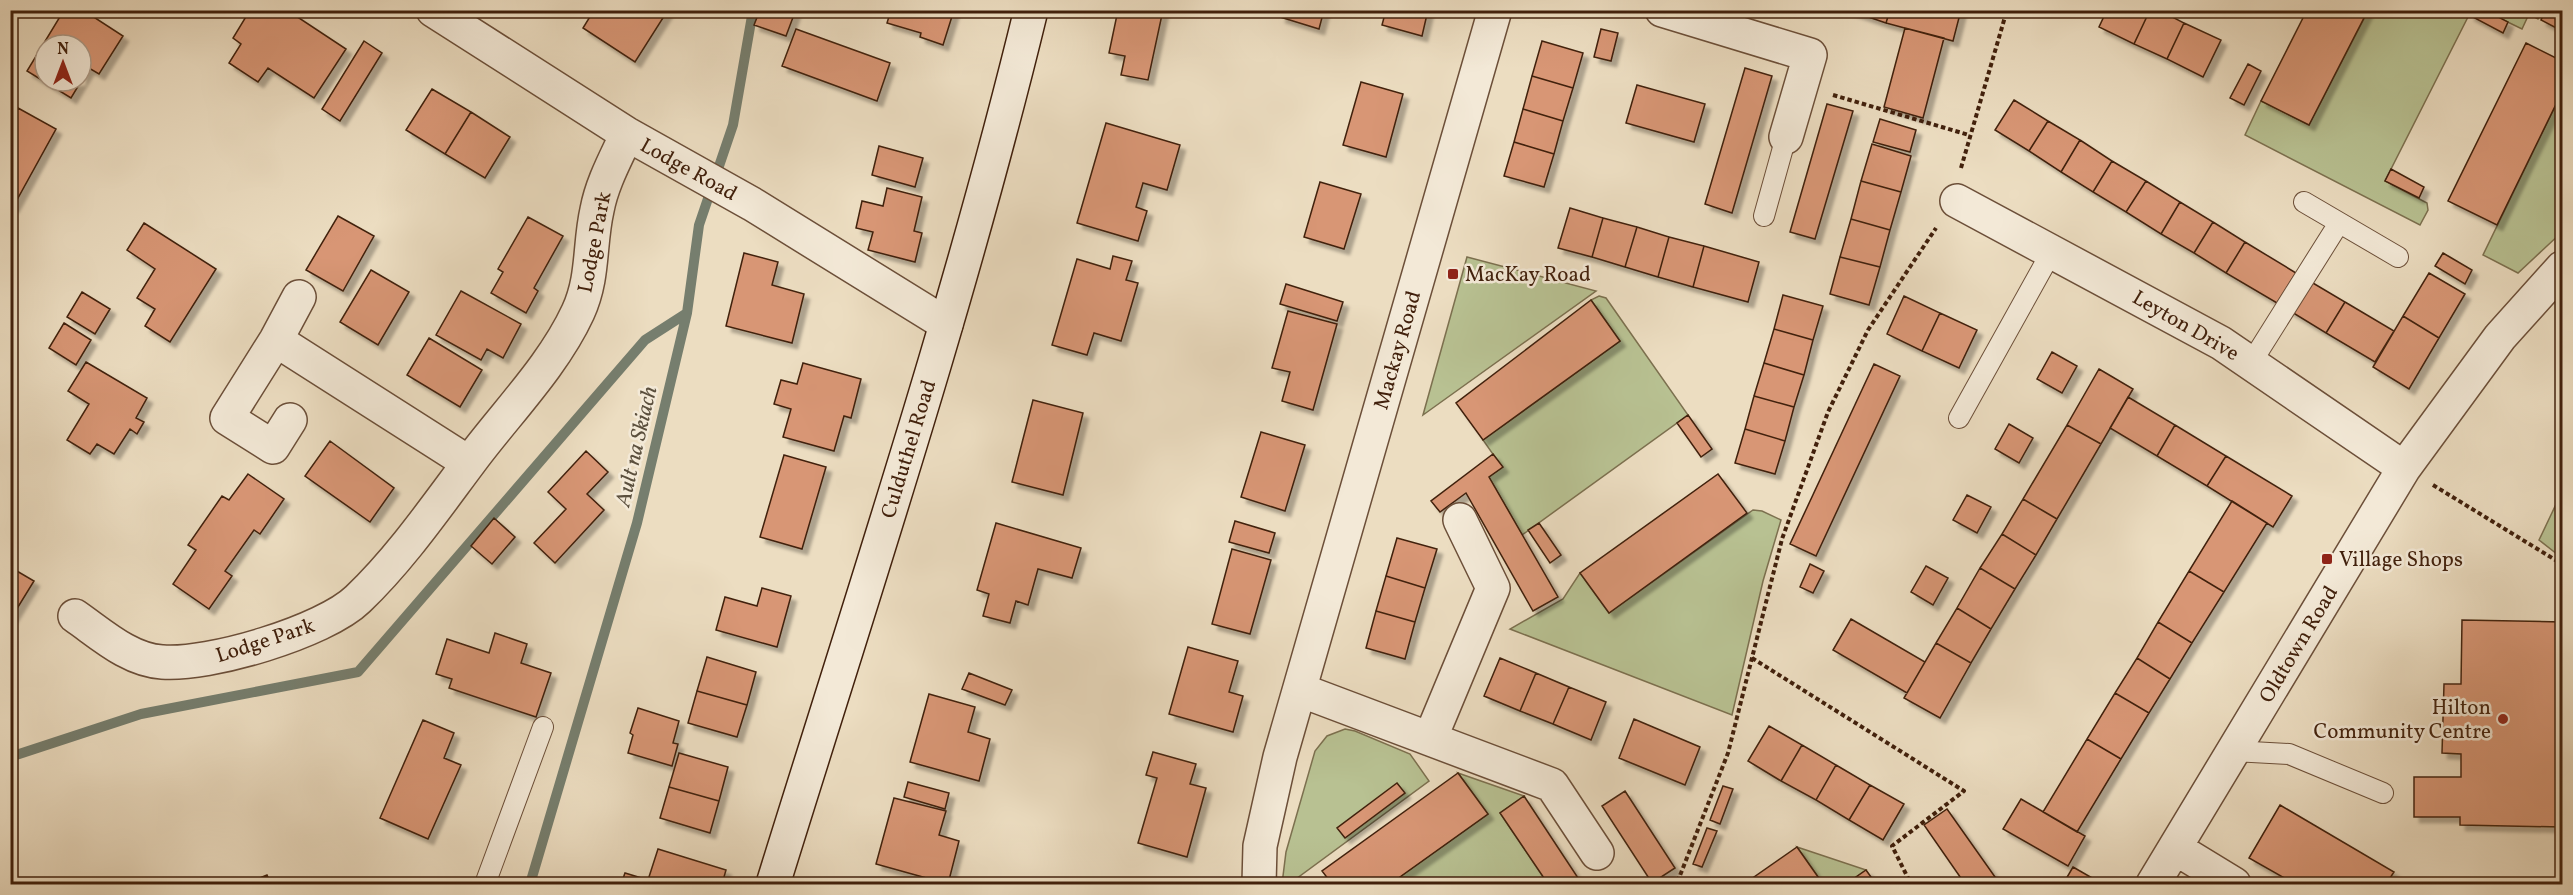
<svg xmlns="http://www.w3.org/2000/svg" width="2573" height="895" font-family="Vollkorn,serif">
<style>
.green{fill:#b8c192;stroke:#7c704f;stroke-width:1.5}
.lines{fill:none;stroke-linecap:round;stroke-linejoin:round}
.stream{stroke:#767e6e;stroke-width:10}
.building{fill:#d89674;stroke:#41200c;stroke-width:1.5;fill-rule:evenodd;filter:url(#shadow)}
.service-casing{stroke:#6c4f39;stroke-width:22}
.minor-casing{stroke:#6c4f39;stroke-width:36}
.secondary-casing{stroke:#41200c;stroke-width:36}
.path{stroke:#41200c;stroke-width:4;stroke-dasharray:4.5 3;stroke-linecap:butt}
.service{stroke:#f3e9d7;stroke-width:20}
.minor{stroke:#f3e9d7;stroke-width:33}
.secondary{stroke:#f3e9d7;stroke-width:33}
.poi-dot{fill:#8f2418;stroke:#f3e9d7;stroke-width:2}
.labels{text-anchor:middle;stroke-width:5;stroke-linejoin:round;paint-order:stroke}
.street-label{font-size:21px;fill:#41200c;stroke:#f3e9d7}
.poi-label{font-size:21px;fill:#41200c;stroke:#f3e9d7;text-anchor:start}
.water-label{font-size:22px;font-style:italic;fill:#5b4f3d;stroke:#f3e9d7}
</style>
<defs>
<filter id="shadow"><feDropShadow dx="5.5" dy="5.5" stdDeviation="1.5" flood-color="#0004"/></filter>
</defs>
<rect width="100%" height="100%" fill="#ecddc1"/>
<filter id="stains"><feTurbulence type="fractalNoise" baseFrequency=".00333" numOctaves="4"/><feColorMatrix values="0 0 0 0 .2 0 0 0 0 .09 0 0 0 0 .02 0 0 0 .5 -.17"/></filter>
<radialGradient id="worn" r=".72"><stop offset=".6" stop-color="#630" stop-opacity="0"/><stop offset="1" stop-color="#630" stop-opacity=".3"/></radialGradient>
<path class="green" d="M2368,11H2471L2385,181L2427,203L2428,210L2420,225L2245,135L2261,101L2309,125Z
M2485,11H2542L2538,19L2529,14L2522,29Z
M2562,92V232L2518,273L2483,255Z
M1467,257L1596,291L1423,415Z
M1599,296L1606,298L1688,415L1522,535L1489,477L1502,467L1483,440L1620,341L1591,300Z
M2559,498H2562V558L2539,540Z
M1753,510L1762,511L1781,520L1763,581L1732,715L1510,629L1563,599L1580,573L1609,613Z
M1345,729L1355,731L1410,754L1429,781L1289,884H1282L1286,852L1315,751L1327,736Z
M1458,773L1524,796L1500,813L1548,884H1390L1488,814Z
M1797,847L1866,870L1846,884H1823Z"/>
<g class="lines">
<path class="stream" d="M10,757L141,714L358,672L645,340L687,313
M530,884L637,523L687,313L699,225L733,125L753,10"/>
</g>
<path class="building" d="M64,10H83L123,36L99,74L89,68L71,98L27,71ZM45,45H81V81H45Z
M250,10H287L346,49L314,98L268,68L258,82L229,63L241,44L233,38Z
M594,10H668L635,62L583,28Z
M760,10L795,12L786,36L754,25Z
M891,10H954L943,45L920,37L921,33L887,23Z
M1118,10H1163L1148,80L1121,75L1125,56L1109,53Z
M1282,10H1324L1319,29L1280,17Z
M1386,10H1428L1422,36L1382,25Z
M1848,10H1890L1886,23Z
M1890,10H1961L1953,41L1886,23Z
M2107,10H2150L2134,44L2099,27Z
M2150,10H2159L2184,23L2167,59L2134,44Z
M2307,10H2368L2309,125L2261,101Z
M2471,10H2485L2508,22L2503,33L2469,15Z
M2546,10L2562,19V31L2541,20Z
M2184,23L2221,40L2203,77L2167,59Z
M1905,28L1944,38L1923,118L1884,107Z
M796,29L890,63L877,101L782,66Z
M1601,29L1618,33L1611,61L1594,57Z
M364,41L382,53L340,121L322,109Z
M1542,41L1583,53L1573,88L1532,76Z
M2526,43L2562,61V92L2497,225L2448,201Z
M2248,64L2261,71L2244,105L2230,98Z
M1745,68L1772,76L1732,213L1705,204Z
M1532,76L1573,88L1563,121L1523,109Z
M1361,82L1403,94L1386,157L1343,145Z
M1637,85L1705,104L1694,142L1626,123Z
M432,89L471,112L445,154L406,130Z
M2014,100L2048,121L2029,151L1995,130Z
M1827,104L1853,111L1815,239L1790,232Z
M18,108L56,129L13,207L10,206V123Z
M1523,109L1563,121L1554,154L1514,142Z
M471,112L510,137L485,178L445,154Z
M1880,119L1916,130L1910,152L1873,142Z
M2048,121L2080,140L2061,172L2029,151Z
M1106,123L1180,145L1167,190L1143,183L1136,207L1147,211L1138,241L1077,223Z
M2080,140L2112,161L2093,192L2061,172Z
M1514,142L1554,154L1544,187L1504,176Z
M1872,144L1911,156L1901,192L1861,181Z
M879,146L923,158L915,187L872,175Z
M2112,161L2146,181L2126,212L2093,192Z
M2391,169L2424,187L2419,198L2385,181Z
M1861,181L1901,192L1890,230L1851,219Z
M2146,181L2180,202L2161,234L2126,212Z
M1320,182L1361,194L1344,249L1304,237Z
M887,188L922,197L914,231L922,233L915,262L868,250L873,232L856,228L862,201L883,206Z
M2180,202L2213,222L2194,253L2161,234Z
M1570,208L1603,218L1592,257L1558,248Z
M338,216L374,236L343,291L306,270Z
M528,217L563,236L534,288L538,291L526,313L491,293L503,272L498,269Z
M1603,218L1637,227L1625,267L1592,257Z
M1851,219L1890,230L1880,267L1840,257Z
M2213,222L2245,242L2226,273L2194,253Z
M144,223L216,269L170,342L145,326L155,309L137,298L155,269L127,250Z
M1637,227L1669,237L1658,277L1625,267Z
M1669,237L1704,246L1693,287L1658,277Z
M2245,242L2296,273L2277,303L2226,273Z
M1704,246L1759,262L1748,302L1693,287Z
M744,253L778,262L772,285L804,294L792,343L726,326Z
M2443,253L2472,270L2465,284L2435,266Z
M1113,256L1132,261L1126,280L1138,283L1121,341L1094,333L1087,355L1052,345L1077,259L1110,269Z
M1840,257L1880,267L1869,305L1830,294Z
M371,270L409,292L378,345L340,322Z
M2296,273L2345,302L2326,333L2277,303Z
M2429,273L2465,294L2439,338L2403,316Z
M1286,284L1343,302L1337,321L1280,304Z
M461,291L521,324L503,358L487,349L481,360L436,335Z
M82,292L110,309L95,334L67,317Z
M1783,295L1823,306L1813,340L1774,329Z
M1904,296L1940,313L1922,351L1887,334Z
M1591,300L1620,341L1483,440L1456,403Z
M2345,302L2394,331L2375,362L2326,333Z
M1288,311L1337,324L1313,410L1282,401L1290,372L1272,368Z
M1940,313L1977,330L1959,368L1922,351Z
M2403,316L2439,338L2409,389L2373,367Z
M64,323L91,340L76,365L49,348Z
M1774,329L1813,340L1804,375L1764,363Z
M429,338L482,370L460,407L407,375Z
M2052,352L2077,366L2062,393L2037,379Z
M86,362L147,398L136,418L144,422L137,434L130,429L114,454L97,444L90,454L67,440L89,404L68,391Z
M803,363L861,379L851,418L844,416L834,451L783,437L791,409L774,404L781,380L797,384Z
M1764,363L1804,375L1794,407L1754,396Z
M1874,364L1900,376L1816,556L1790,544Z
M2099,369L2133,389L2101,444L2067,425Z
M1754,396L1794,407L1785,441L1745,429Z
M2128,397L2175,425L2157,456L2110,428Z
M1033,400L1083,413L1063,495L1012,482Z
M1688,415L1712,449L1701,457L1677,423Z
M2009,424L2033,438L2019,463L1995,449Z
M2067,425L2101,444L2057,519L2023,499Z
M2175,425L2226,456L2207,486L2157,456Z
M1745,429L1785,441L1775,474L1735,463Z
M1261,432L1305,445L1285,511L1241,497Z
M330,441L394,488L370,522L305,476Z
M586,451L608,472L587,494L604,510L555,563L534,543L566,509L548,492Z
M1493,454L1503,467L1489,477L1558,597L1533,611L1466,493L1440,512L1431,501Z
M784,455L826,467L802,549L760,537Z
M2226,456L2292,496L2273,527L2207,486Z
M248,474L284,499L260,534L254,530L225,571L232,576L209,609L173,584L196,550L188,545L222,496L229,500Z
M1718,474L1747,513L1609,613L1580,573Z
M1967,495L1991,507L1977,533L1953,520Z
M2023,499L2057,519L2036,555L2002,534Z
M2232,501L2267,523L2224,592L2189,571Z
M494,518L515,537L492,564L471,546Z
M1235,521L1275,533L1269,553L1229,542Z
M996,523L1081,548L1072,578L1038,569L1028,605L1016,601L1010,623L983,616L989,594L977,590Z
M1539,523L1561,555L1550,563L1528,530Z
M2002,534L2036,555L2015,589L1980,568Z
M1397,538L1437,549L1425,588L1386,576Z
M1232,549L1271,560L1250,634L1212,624Z
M1810,564L1824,571L1813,593L1800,587Z
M1926,566L1948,578L1933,605L1911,592Z
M10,567L34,581L10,620Z
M1980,568L2015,589L1991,629L1957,608Z
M2189,571L2224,592L2192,643L2158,622Z
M1386,576L1425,588L1415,622L1376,611Z
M762,588L791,596L777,647L716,630L725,597L757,606Z
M1957,608L1991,629L1971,663L1936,643Z
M1376,611L1415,622L1405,659L1366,648Z
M1851,619L1925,662L1907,693L1833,650Z
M2462,620L2562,622V827L2460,825V817H2414V777H2461V754L2442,753L2444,684H2461Z
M2158,622L2192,643L2170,679L2137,658Z
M495,633L527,644L521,663L551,673L536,717L449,688L452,679L436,674L447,639L489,653Z
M1936,643L1971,663L1940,718L1904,698Z
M1188,647L1238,661L1229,692L1243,696L1233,732L1169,714Z
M707,657L756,672L747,705L697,691Z
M1500,658L1536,673L1520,711L1484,696Z
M2137,658L2170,679L2149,713L2115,693Z
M969,673L1012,690L1005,705L962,689Z
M1536,673L1569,687L1553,724L1520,711Z
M1569,687L1606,702L1591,740L1553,724Z
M697,691L747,705L737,737L688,723Z
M2115,693L2149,713L2121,759L2087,739Z
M929,694L975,707L968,732L990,739L979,781L910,762Z
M638,708L679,721L673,743L678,744L672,766L628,753L633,735L630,733Z
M1634,719L1700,747L1685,785L1619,758Z
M423,720L454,733L444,758L461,765L428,839L380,818Z
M1769,726L1802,745L1781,781L1748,761Z
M2087,739L2121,759L2077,832L2043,812Z
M1802,745L1836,765L1816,800L1781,781Z
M1153,752L1196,764L1190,784L1206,788L1187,857L1138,843L1157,778L1146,775Z
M679,753L728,767L719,801L669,787Z
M1836,765L1870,785L1849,820L1816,800Z
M1458,773L1488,814L1390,884H1332L1322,871Z
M908,782L949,793L945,809L904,797Z
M1397,783L1405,793L1345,838L1337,828Z
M1870,785L1904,804L1883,840L1849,820Z
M1723,786L1733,789L1720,824L1710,820Z
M669,787L719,801L710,833L660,818Z
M1625,791L1675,868L1652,883L1602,806Z
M1524,796L1582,884H1548L1500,813Z
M894,798L946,811L939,835L959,841L948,884L876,864Z
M2021,799L2085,836L2068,866L2003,829Z
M2280,805L2394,872L2386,884H2295L2249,858Z
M1947,809L2000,884H1965L1924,825Z
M1707,828L1717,831L1702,867L1693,864Z
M1797,847L1823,884H1744Z
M658,849L726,870L722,884H621L625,873L648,880Z
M2073,867L2094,879L2091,884H2063Z
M1866,870L1876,884H1846Z
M267,875L271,884H245Z"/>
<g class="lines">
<g class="service-casing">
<path id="service" d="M2304,202L2398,257
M1764,216L1786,137
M2251,363L2339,223
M1959,418L2052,251
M2233,751L2289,754L2383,793
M485,884L543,727"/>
</g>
<g class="minor-casing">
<path id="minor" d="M433,10L627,134L752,204L946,324
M1662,10L1810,55L1786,137
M1957,201L2221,343L2404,468
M276,340L469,463
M290,420L273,447L227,418L276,340L299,297
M75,616C101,634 129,660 162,662C208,666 324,632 358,599C402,557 438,504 475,455C510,409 554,364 578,312C594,277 589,245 597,210C602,183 616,158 627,134
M1300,690L1552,785L1597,853
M1430,739L1493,588L1460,520
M2175,848L2234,884
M1259,884L1260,846L1280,757L1495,10
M2153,884L2404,468L2500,337L2562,268"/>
</g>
<g class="secondary-casing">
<path id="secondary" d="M773,884C863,594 959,306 1031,10"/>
</g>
<path class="path" d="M1833,95L1969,135
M1961,168L2007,10
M2433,485L2562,564
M1752,658L1964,791L1892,846L1911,884
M1669,884L1679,878L1728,753L1782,539L1828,412L1868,330L1936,228"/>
<use href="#service" class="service"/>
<use href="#minor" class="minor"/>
<use href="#secondary" class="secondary"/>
</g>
<g class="poi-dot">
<rect x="1447" y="268" width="12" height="12" rx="3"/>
<rect x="2321" y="553" width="12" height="12" rx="3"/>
<circle cx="2503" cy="719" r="6"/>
</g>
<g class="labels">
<g class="street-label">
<text transform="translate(689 169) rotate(29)" y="7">Lodge Road</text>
<text transform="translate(594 242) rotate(-79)" y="7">Lodge Park</text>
<text transform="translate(2186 325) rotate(30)" y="7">Leyton Drive</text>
<text transform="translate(1397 350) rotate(-74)" y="7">Mackay Road</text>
<text transform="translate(908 449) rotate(-73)" y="7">Culduthel Road</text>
<text transform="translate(265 640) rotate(-18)" y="7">Lodge Park</text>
<text transform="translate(2298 644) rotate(-59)" y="7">Oldtown Road</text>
</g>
<g class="poi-label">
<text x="1465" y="281">MacKay Road</text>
<text x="2339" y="566">Village Shops</text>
<text x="2491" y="714" text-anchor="end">Hilton<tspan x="2491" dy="24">Community Centre</tspan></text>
</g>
<g class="water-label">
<text transform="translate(635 446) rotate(-77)" y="8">Ault na Skiach</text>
</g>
</g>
<rect width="2573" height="895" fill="none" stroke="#ecddc1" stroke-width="36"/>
<rect x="12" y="12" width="2549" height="871" fill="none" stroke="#41200c" stroke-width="3"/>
<rect x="18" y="18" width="2537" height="859" fill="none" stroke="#41200c" stroke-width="1.5"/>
<g transform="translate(63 63)"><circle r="28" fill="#f3e9d7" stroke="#ac9986" stroke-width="1.5"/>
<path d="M0-4.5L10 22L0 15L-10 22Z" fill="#8f2418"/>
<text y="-9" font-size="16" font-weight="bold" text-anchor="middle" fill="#41200c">N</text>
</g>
<rect width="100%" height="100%" filter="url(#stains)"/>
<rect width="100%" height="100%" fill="url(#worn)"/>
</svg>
